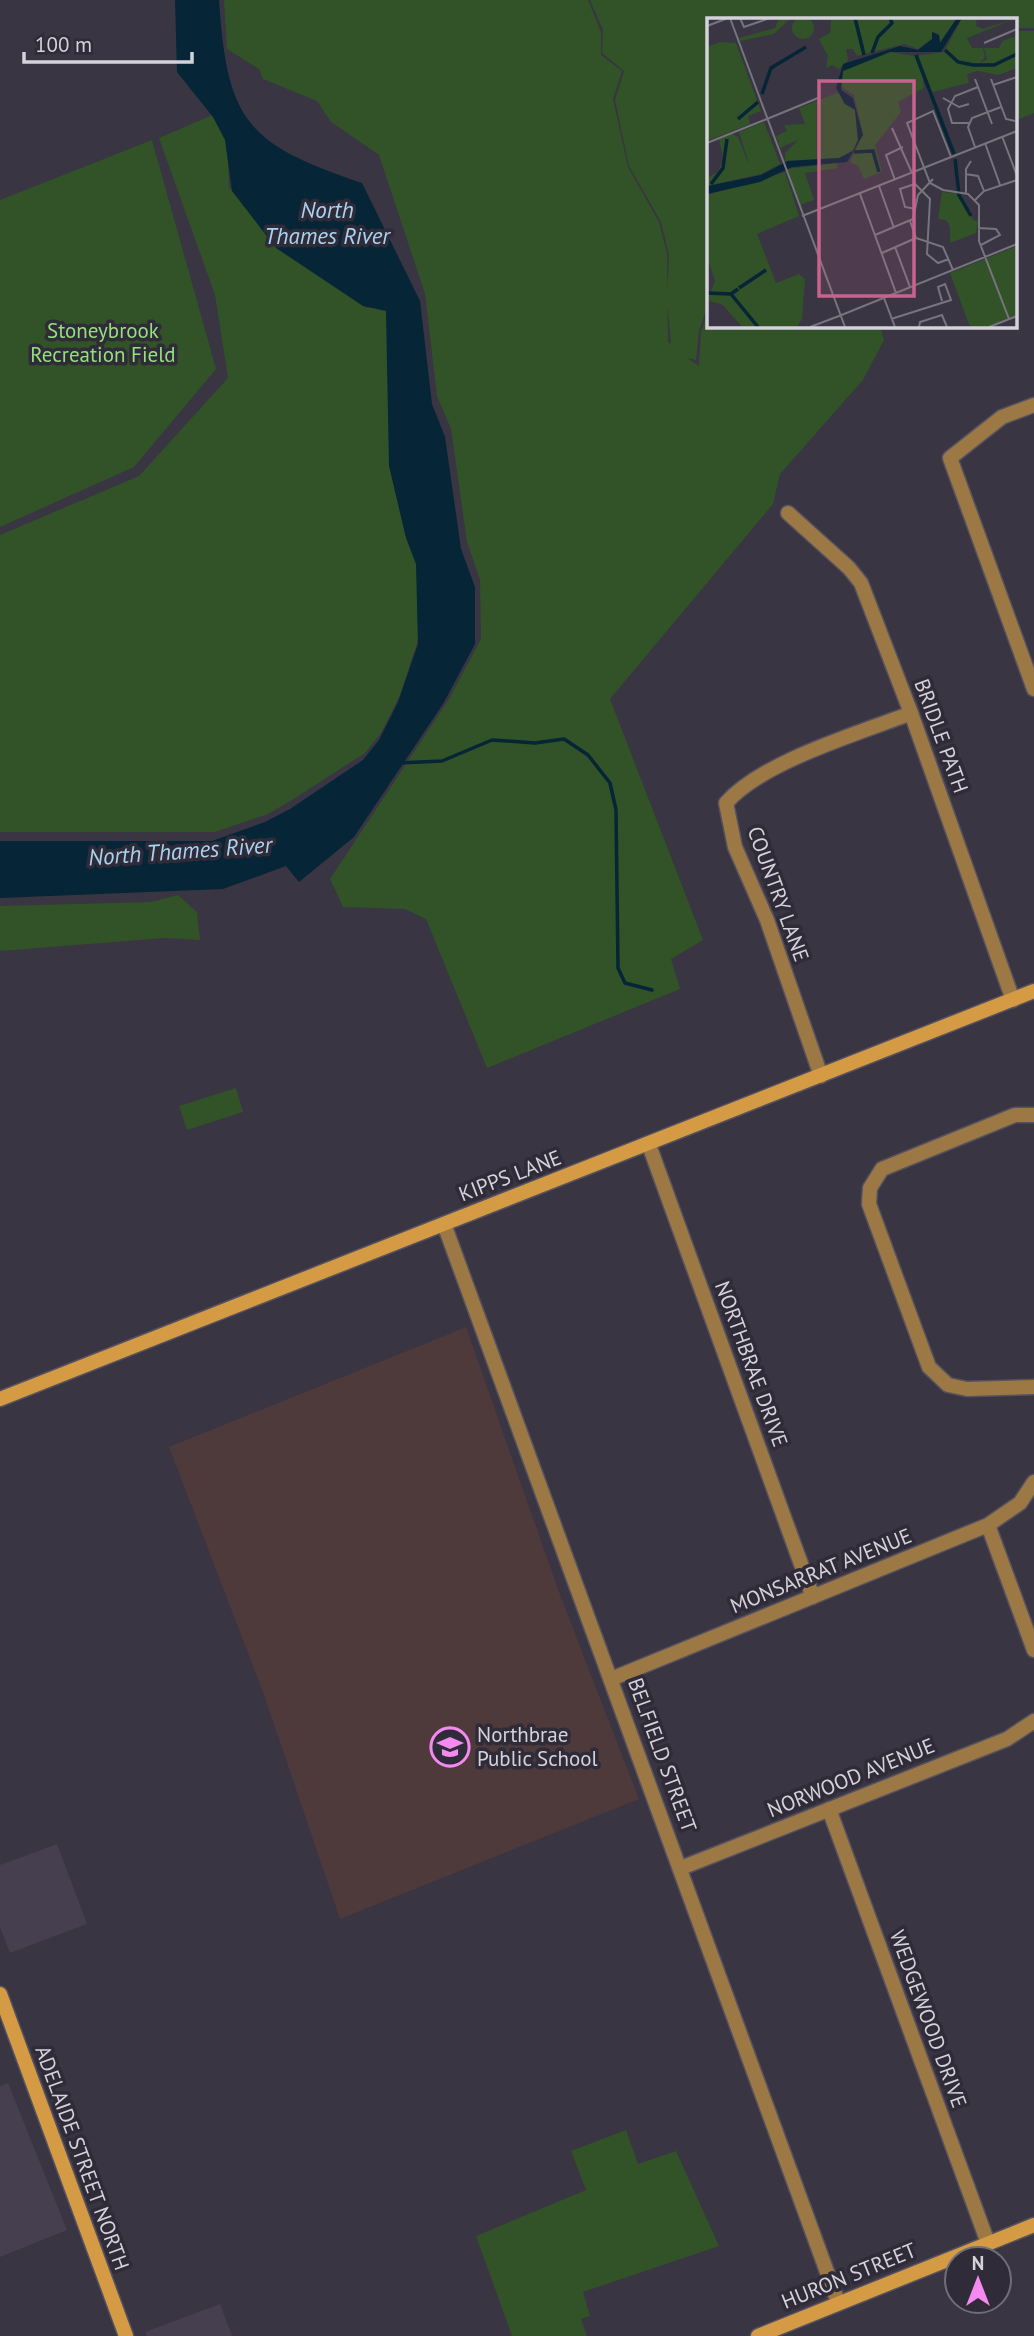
<svg xmlns="http://www.w3.org/2000/svg" width="1034" height="2336" font-family="'PT Sans',sans-serif">
<style>
.commercial{fill:#453f50}
.education{fill:#4e393b}
.green{fill:#325228}
.water{fill:#062536}
.lines{fill:none;stroke-linecap:round;stroke-linejoin:round}
.stream{stroke:#062536;stroke-width:3.5}
.street-casing{stroke:#55515e;stroke-width:17}
.secondary-casing{stroke:#55515e;stroke-width:17}
.street{stroke:#9c7845;stroke-width:14}
.secondary{stroke:#d49b44;stroke-width:14}
.labels{text-anchor:middle;stroke-width:7;stroke-linejoin:round;paint-order:stroke}
.park-label{font-size:21px;fill:#95e07e;stroke:#2f2b38}
.street-label{font-size:21px;fill:#d4d2da;stroke:#2f2b38}
.poi-label{font-size:21px;fill:#d4d2da;stroke:#2f2b38;text-anchor:start}
.water-label{font-size:23px;font-style:italic;fill:#a9d3f0;stroke:#2f2b38}
.inset-river{fill:none;stroke:#062536;stroke-width:3.5}
.inset-road{fill:none;stroke:#77747f;stroke-width:2}
.view{fill:#c9628e;fill-opacity:0.15;stroke:#c9628e;stroke-width:3.5}
.inset-edge{fill:none;stroke:#d4d2da;stroke-width:3.5}
</style>
<rect width="100%" height="100%" fill="#393543"/>
<path class="commercial" d="M57,1844L87,1924L10,1953L0,1927V1865Z
M8,2083L67,2230L0,2257V2086Z
M220,2304L232,2336H147L145,2332Z"/>
<path class="education" d="M466,1327L559,1592L639,1799L340,1919L264,1695L169,1447Z"/>
<path class="green" d="M224,0H588L601,32V55L622,71L613,99L628,167L659,222L667,254L668,342L671,344L667,298L669,255L661,222L629,166L615,100L624,71L602,53L603,30L590,0H1034V28H1017L1015,31V19H708V304L699,331L696,360L687,358L699,366L701,332L708,310V326H880L884,340L863,380L780,474L773,504L610,699L703,940L671,959L680,989L487,1068L426,919L405,909L343,907L330,879L449,699L481,639L480,580L467,542L451,429L437,396L425,294L379,155L331,122L317,101L263,79L259,69L227,49Z
M1018,31H1034V113L1015,121V36Z
M215,114L227,135L229,187L275,244L367,308L388,304L418,558L419,637L400,695L381,733L365,753L292,800L268,814L215,832H0V535L139,476L228,378L215,295L159,138Z
M152,140L216,369L134,467L0,527V200Z
M178,895L197,912L200,940L165,938L0,951V906L151,902Z
M236,1088L243,1112L187,1130L179,1106Z
M626,2130L638,2164L676,2151L719,2246L583,2292L590,2316L581,2319L587,2336H512L476,2236L586,2190L571,2151Z"/>
<path class="water" d="M175,0H219C227,122 247,144 362,183L420,301L432,404L445,437L461,549L475,587V644L443,704L354,837L299,882L286,866L223,889L0,898V841H212L265,822L290,809L363,760L379,740L398,702L418,644L416,564L406,538L389,466L386,311L363,306L276,248L232,191L225,140L213,117L177,72Z"/>
<g class="lines">
<path class="stream" d="M399,763L442,761L492,740L535,743L564,739L588,755L610,783L616,810L618,968L625,983L652,990"/>
<g class="street-casing">
<path id="street" d="M1034,405L1002,417L950,458L1034,689
M788,513L849,568L861,583L911,713L1013,1000
M821,1076L767,920L735,847L726,803C763,761 858,734 911,713
M1034,1115H1015L882,1169L870,1188L869,1204L929,1367L948,1385L967,1389L1034,1387
M649,1145L813,1597
M444,1224L838,2302
M988,1525L1034,1650
M611,1679L988,1525L1020,1503L1034,1482
M829,1809L988,2243
M681,1868L1007,1739L1034,1721"/>
</g>
<g class="secondary-casing">
<path id="secondary" d="M0,1399L1034,991
M0,1994L126,2336
M758,2336L1034,2225"/>
</g>
<use href="#street" class="street"/>
<use href="#secondary" class="secondary"/>
</g>
<defs>
<g id="school-ring" transform="scale(2.0125)"><circle r="9.5" fill="#2f2b38" stroke="#f489f0" stroke-width="1.5"/><path d="M0-5L7-2L0 1L-7-2ZM-4 1L0 2.5L4 1V4Q0 6-4 4Z" fill="#f489f0"/></g>
</defs>
<g fill-rule="evenodd">
<use href="#school-ring" x="450" y="1747"/>
</g>
<g class="labels">
<g class="park-label">
<text x="103" y="338">Stoneybrook<tspan x="103" dy="24">Recreation Field</tspan></text>
</g>
<g class="street-label">
<text transform="translate(941 736) rotate(70)" y="7">BRIDLE PATH</text>
<text transform="translate(778 894) rotate(70)" y="7">COUNTRY LANE</text>
<text transform="translate(510 1176) rotate(-21)" y="7">KIPPS LANE</text>
<text transform="translate(751 1364) rotate(70)" y="7">NORTHBRAE DRIVE</text>
<text transform="translate(821 1571) rotate(-22)" y="7">MONSARRAT AVENUE</text>
<text transform="translate(662 1755) rotate(70)" y="7">BELFIELD STREET</text>
<text transform="translate(851 1778) rotate(-22)" y="7">NORWOOD AVENUE</text>
<text transform="translate(928 2019) rotate(70)" y="7">WEDGEWOOD DRIVE</text>
<text transform="translate(82 2158) rotate(70)" y="7">ADELAIDE STREET NORTH</text>
<text transform="translate(849 2276) rotate(-22)" y="7">HURON STREET</text>
</g>
<g class="poi-label">
<text x="477" y="1742">Northbrae<tspan x="477" dy="24">Public School</tspan></text>
</g>
<g class="water-label">
<text x="327" y="218">North<tspan x="327" dy="26">Thames River</tspan></text>
<text transform="translate(180 851) rotate(-4)" y="8">North Thames River</text>
</g>
</g>
<g transform="translate(707 18)">
<rect width="310" height="310" fill="#393543"/>
<path d="M85 10a11 11 0 1 1 22 0a11 11 0 1 1-22 0ZM72,0H84L67,16L33,23L32,20L68,10ZM124,0H250L233,24L232,17L225,13L226,20L211,31L197,26L150,38L146,31H139L141,42L132,51L125,47L119,50L121,38L112,21L123,15ZM255,0H270L269,8L276,11L310,0L260,20L265,30H276L278,39L272,46L280,41L277,30H292L295,23L310,18V50L291,57L271,53L260,56L262,65L225,74L215,53L217,70L191,84L194,94L168,127L175,154L157,161L151,148L143,144L156,116L147,77L133,68L136,53L183,34L208,38L237,34ZM13,24L29,25L54,93L41,98L43,106L0,123V29ZM132,74L137,86L148,91L151,122L146,132L132,140L78,143V135L91,122L73,130L69,118L80,113L77,107L98,106L92,90ZM57,104L73,146L54,156L0,168V160L11,154L16,140L12,121L26,116L31,119L43,149L32,114ZM129,145L131,150L98,155L107,182L93,187L80,151ZM78,154L92,198L50,216L69,265L92,256L98,261L95,301L90,309H35L16,287L0,282L8,263L0,240V177ZM235,174L254,176L266,202L271,203L269,215L243,225V209L239,202L231,201ZM310,228V297L279,309H263L243,255Z" fill="#325228"/>
<path d="M250,0H255L234,34H183L136,53L134,72L146,80L156,117L140,144L85,149L53,164L0,176L1,168L54,157L81,143L132,140L146,133L151,122L148,92L138,86L129,70L136,46L193,28L211,32L225,21V14L232,17L233,25Z" fill="#062536"/>
<path class="inset-river" d="M148,0L157,37M238,32L251,44L266,47H287L310,36M165,35L171,19L185,5L183,0M209,37L247,136M55,76L64,50L99,29M31,101L51,84M147,134L166,133L172,154M248,141L252,177L264,198M4,166L16,150L20,121M32,270L59,252M0,275L24,276L31,271M24,276L51,309"/>
<path class="inset-road" d="M23,0L138,309M33,0L37,9L63,0M0,8L21,0M277,25L310,11M268,61L285,106M284,61L299,101L308,103M286,67L310,59M236,80L252,89L262,86M60,101L111,80M262,105H245L241,91L248,78L271,69M185,110L205,155M295,118L310,158M0,125L60,101M278,125L293,167M268,129L261,109L265,100L294,89M244,139L226,93L200,105L223,165L236,172L261,176L272,187V223L302,301M258,156L271,158L277,173M188,162L179,137L196,129M172,168L187,210M259,175V151L264,143M153,176L189,275M268,182L277,173L310,162M209,191L198,189L193,171L208,166L223,181L220,236L231,245L242,241M95,198L310,113M203,203L209,220L236,229L246,252M271,210L289,211L293,217L274,227M168,217L206,201L211,177L226,161M188,229L203,269M175,235L209,220M177,280L188,309M132,298L310,226M184,301L244,282L238,266L231,269L235,283M103,309L132,298M212,309L213,304L235,297L240,309M282,309L310,298"/>
<path class="view" d="M112,63H207V278H112Z"/>
<rect width="310" height="310" class="inset-edge"/>
</g>
<g transform="translate(978 2280)"><circle r="33" fill="#2f2b38" stroke="#716e79" stroke-width="2"/>
<path d="M0-5L12 26L0 18L-12 26Z" fill="#f489f0"/>
<text y="-10" font-size="19" font-weight="bold" text-anchor="middle" fill="#d4d2da">N</text>
</g>
<path d="M24 52v10h168v-10" fill="none" stroke="#d4d2da" stroke-width="3.5"/>
<text x="35" y="52" font-size="21" fill="#d4d2da" stroke="#2f2b38" stroke-width="5" paint-order="stroke">100 m</text>
</svg>
